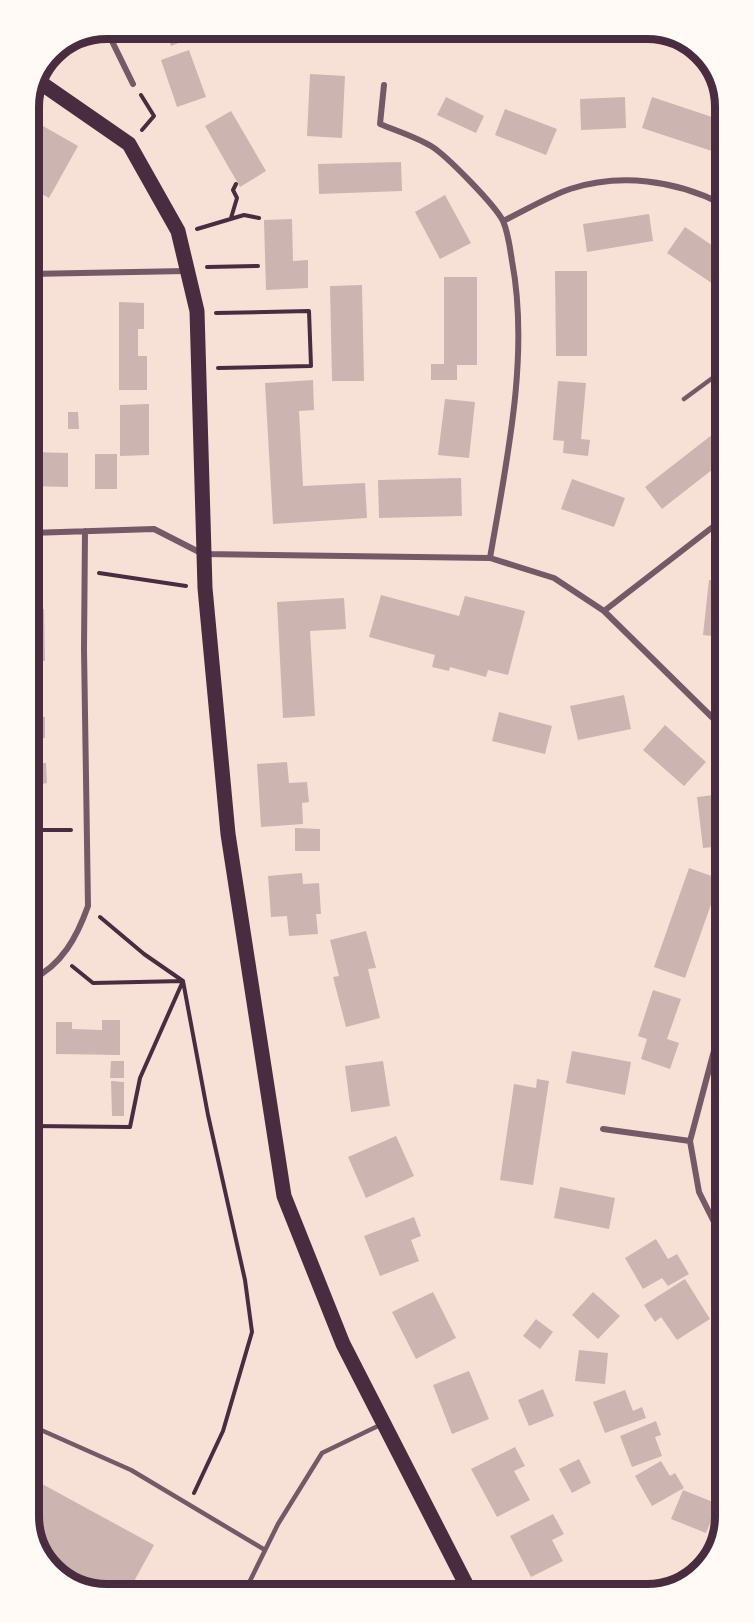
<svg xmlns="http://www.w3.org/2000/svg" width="754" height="1623" font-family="'Source Serif 4',serif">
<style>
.building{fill:#ccb4b1}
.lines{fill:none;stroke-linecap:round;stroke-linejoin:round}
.path{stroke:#4a2c40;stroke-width:4}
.service{stroke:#755966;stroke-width:4.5}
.minor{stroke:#755966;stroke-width:6}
.primary{stroke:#4a2c40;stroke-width:15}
.rim{fill:none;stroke:#4a2c40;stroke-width:8}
</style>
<rect width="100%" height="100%" fill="#f7e1d7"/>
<path class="building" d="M165,29H191L194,37L171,46Z
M189,50L206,97L177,107L161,60Z
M310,74L345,76L342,138L307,136Z
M446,97L484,116L476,133L437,115Z
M625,97L626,128L581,130L580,99Z
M652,97L721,120V154L642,128Z
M505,109L557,129L546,155L495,135Z
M231,111L266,171L240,187L205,126Z
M29,118L78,146L49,198L35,190L42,178L29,171Z
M401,162L402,191L319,194L318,164Z
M445,195L471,243L440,259L415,212Z
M649,214L653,241L587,252L583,224Z
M292,219L293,261L308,260V288L266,290L264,220Z
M685,227L722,252V290L667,253Z
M555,271H587V356H556Z
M444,277H477V365H457V380H431V364H444Z
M362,285L364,381H332L330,286Z
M119,302L144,303V329H138V356H147V390H119Z
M29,309H43V339H29Z
M313,380L314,410L299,411L303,486L365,483L367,518L273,524L265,383Z
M558,381L586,383L581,439L590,440L588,456L563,453L564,441L553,440Z
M445,399L475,402L469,458L438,455Z
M149,404V455L120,456V405Z
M68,412H78L79,429H68Z
M722,427V462L662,509L645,487Z
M30,452L68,453V487L30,486Z
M95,454H117V489H95Z
M461,478L462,516L379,518L378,480Z
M572,479L625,498L614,527L561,509Z
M30,577L37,586V609H44L45,661H30Z
M709,580L723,581V637L703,635Z
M381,595L459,616L465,596L525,611L508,675L488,670L486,677L450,667L449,671L432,667L435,655L369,637Z
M344,598L346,629L310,631L315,716L283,718L277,602Z
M39,693L40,717H45V738H38L39,763H46L47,783L42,784V809H31L30,694Z
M624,695L631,729L578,740L570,706Z
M499,712L552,726L545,754L492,741Z
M665,725L706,762L684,786L643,750Z
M287,762L289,783L307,782L309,802L302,803L303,824L261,827L257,764Z
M723,794L724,846L703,848L697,797Z
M295,828L320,829V851H295Z
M31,842H38V898H31Z
M689,868L720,879L685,978L654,967Z
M302,873L303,884L319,883L321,914H316L318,934L289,936L287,916L271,917L268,876Z
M366,931L376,968L368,969L380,1018L346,1027L333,977L339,976L330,940Z
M653,990L681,999L667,1039L679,1043L670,1069L641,1059L647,1039L638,1036Z
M102,1020H120V1055L56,1054V1022H72V1029L102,1030Z
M31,1032H42V1049H31Z
M572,1051L631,1062L625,1095L566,1083Z
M111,1061H124V1078H110Z
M383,1061L390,1106L351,1112L345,1066Z
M537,1079L549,1081L533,1185L500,1180L514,1084L536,1088Z
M111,1081L124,1082V1116H112Z
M396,1136L414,1176L366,1198L348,1157Z
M560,1187L615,1198L609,1229L554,1218Z
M414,1217L421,1236L411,1240L419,1261L380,1276L364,1236Z
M656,1239L668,1259L677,1254L689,1274L668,1286L662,1278L643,1289L625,1258Z
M685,1279L710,1319L677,1340L661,1317L655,1322L644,1305Z
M433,1292L456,1338L416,1359L392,1312Z
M593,1292L620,1316L598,1339L572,1315Z
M536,1319L553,1332L540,1349L523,1336Z
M579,1350L608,1353L605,1384L575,1381Z
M469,1371L489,1419L452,1434L433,1385Z
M543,1389L554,1416L529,1426L518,1400Z
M625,1390L633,1411L642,1407L646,1418L605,1433L593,1402Z
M656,1421L661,1435L655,1437L662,1456L632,1467L620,1436Z
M515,1447L525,1466L514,1471L530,1500L497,1517L471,1469Z
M579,1459L591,1483L572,1493L559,1469Z
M661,1461L670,1476L675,1473L684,1488L652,1506L635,1476Z
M33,1479L154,1545L127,1594H101L59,1579L33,1542Z
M683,1490L718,1504L706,1533L671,1519Z
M553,1514L564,1534L552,1540L563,1561L531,1577L510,1536Z
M724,1522L716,1544L708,1533Z"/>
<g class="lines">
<path class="path" d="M141,95L154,116L142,130
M231,218L237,198L233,190L236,184
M197,229L244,215L259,218
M207,267L258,266
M216,313L309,311L311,366L218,368
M99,573L186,586
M31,830H71
M100,917L144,954L183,981L208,1115L245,1280L252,1332L223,1431L194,1493
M32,1126L130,1127L140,1078L183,981L93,983L72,966"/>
<path class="service" d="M684,399L722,371
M32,1426L131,1470L265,1550
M244,1593L278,1524L322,1453L380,1425"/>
<path class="minor" d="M106,29L133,84
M384,85L380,124C397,131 416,137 431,146C446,155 495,205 503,221C508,232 510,248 512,261C530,356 506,464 490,558
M503,221C524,211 547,197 570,189C620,173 675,180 722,204
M29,274L186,271
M30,533L154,529L203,554L490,558L554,578L604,611L723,728
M604,611L723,519
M31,980C62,965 77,937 88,906L84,649L85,531
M724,1013L690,1141L699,1192L725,1244
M603,1129L690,1141
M716,1411L725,1406"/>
<path class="primary" d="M38,81L129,144L178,231L197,311L205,588L228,834L284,1196L343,1344L470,1592"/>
</g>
<path d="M0 0H754V1623H0ZM107 39H647A68 68 0 0 1 715 107V1516A68 68 0 0 1 647 1584H107A68 68 0 0 1 39 1516V107A68 68 0 0 1 107 39Z" fill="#fffaf5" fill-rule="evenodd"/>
<path class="rim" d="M107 39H647A68 68 0 0 1 715 107V1516A68 68 0 0 1 647 1584H107A68 68 0 0 1 39 1516V107A68 68 0 0 1 107 39Z"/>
</svg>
